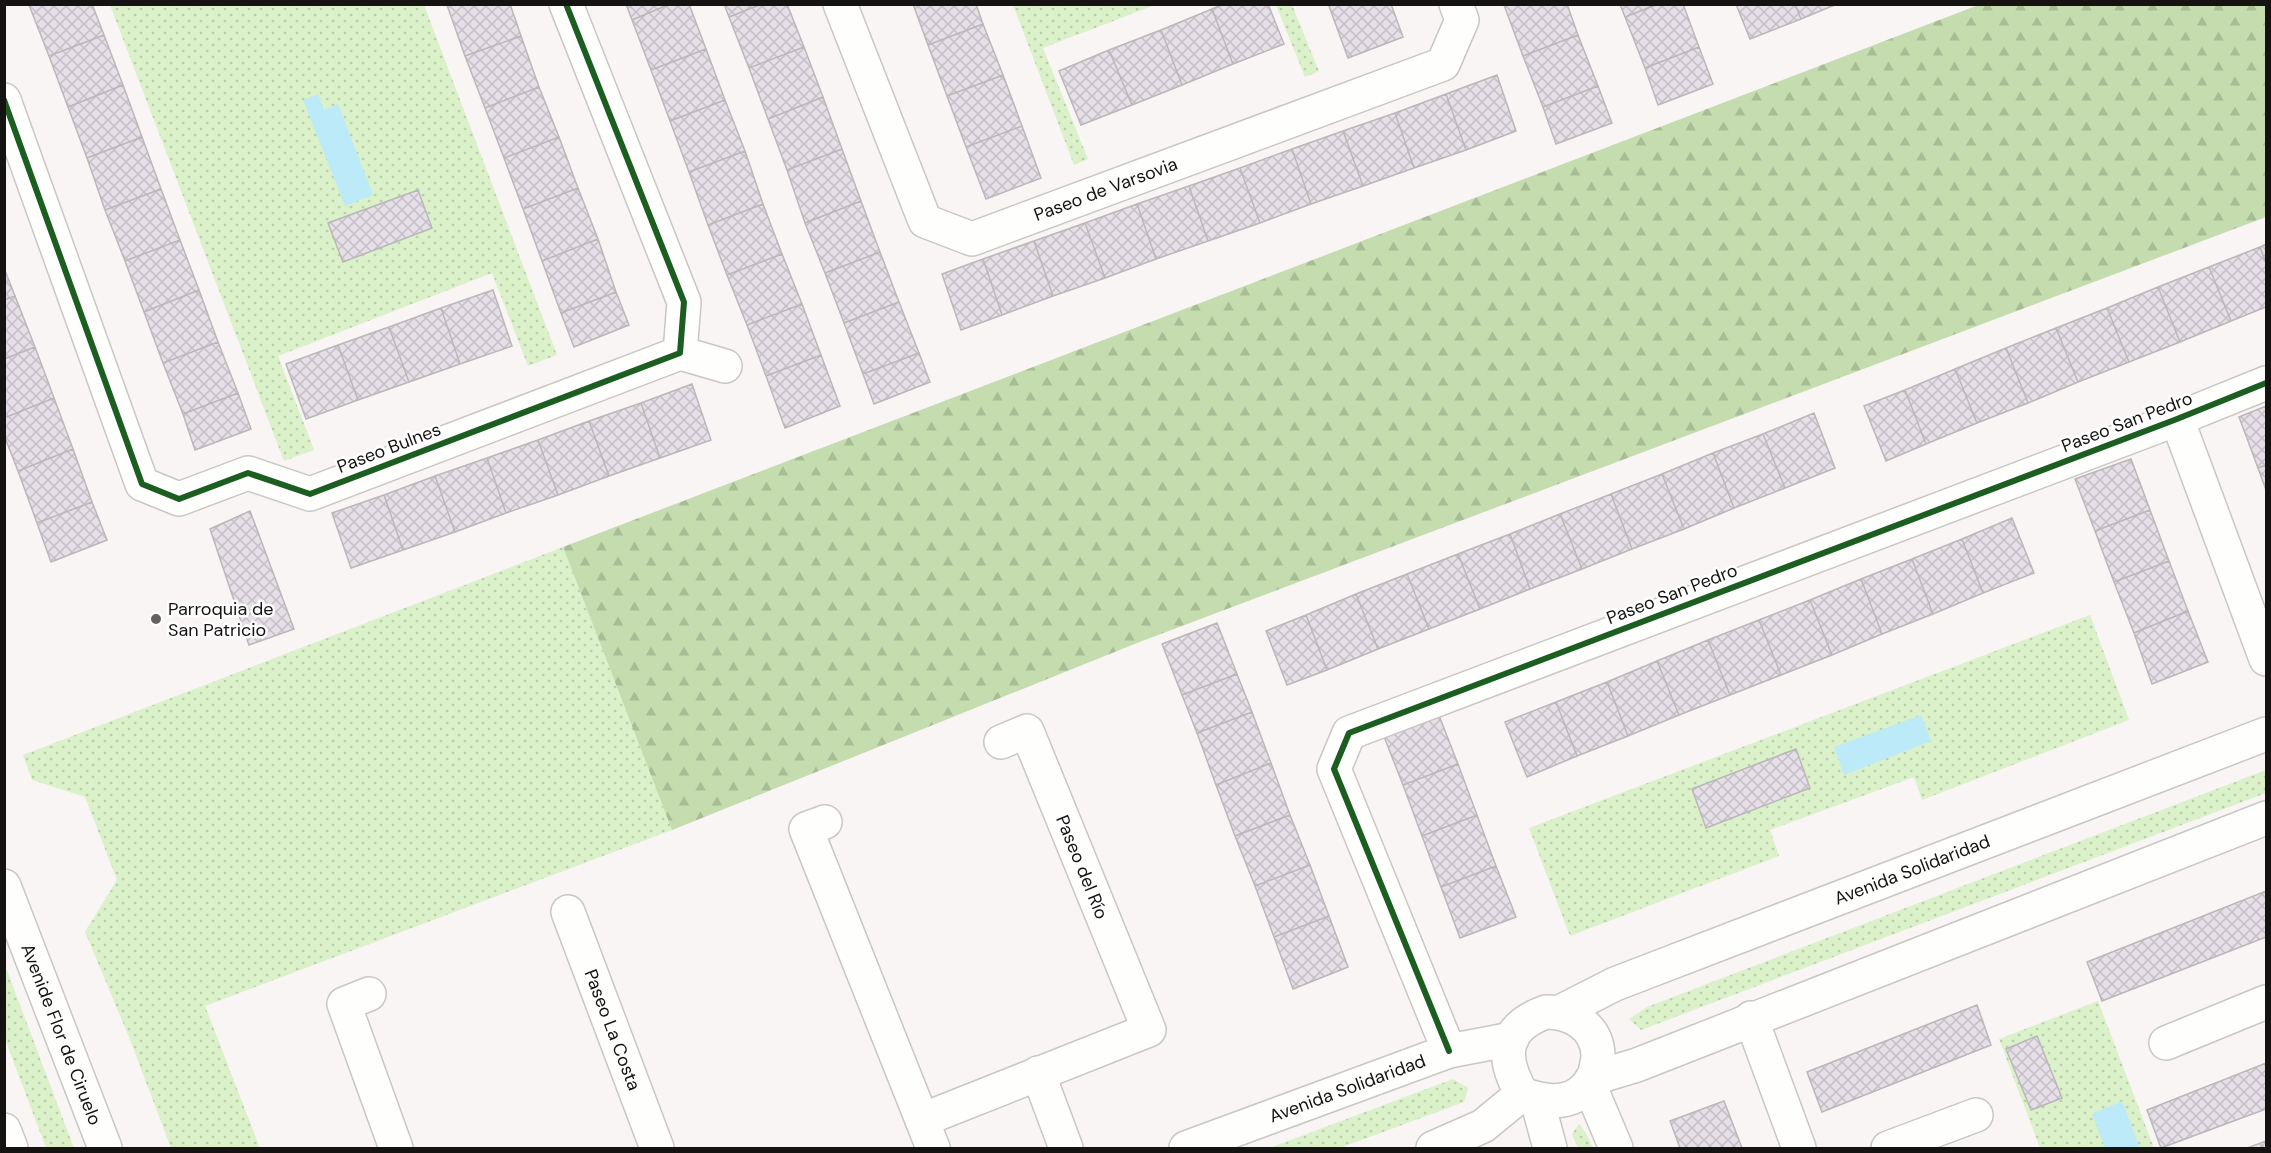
<svg xmlns="http://www.w3.org/2000/svg" width="2271" height="1153" font-family="'DM Sans',sans-serif">
<style>
.grass{fill:url(#grass-dots)}
.forest{fill:url(#forest-firs)}
.water{fill:#bceaf8}
.building{fill:url(#building-cross-hatch);stroke:#b9b7b8;stroke-width:1.5}
.lines{fill:none;stroke-linecap:round;stroke-linejoin:round}
.minor-casing{stroke:#c9c7c6;stroke-width:36}
.major-casing{stroke:#c9c7c6;stroke-width:36}
.minor{stroke:#fefefd;stroke-width:33}
.major{stroke:#fefefd;stroke-width:33}
.cycleway-casing{stroke:#fff;stroke-width:10}
.cycleway{stroke:#1b5e20;stroke-width:6}
.poi-dot{fill:#646261;stroke:#fff;stroke-width:2}
.labels{text-anchor:middle;stroke-width:5;stroke-linejoin:round;paint-order:stroke}
.street-label{font-size:18px;fill:#151312;stroke:#fff}
.poi-label{font-size:18px;fill:#151312;stroke:#fff;text-anchor:start}
</style>
<defs>
<pattern id="grass-dots" width="8" height="8" patternUnits="userSpaceOnUse" patternTransform="scale(1.5)"><rect width="8" height="8" fill="#dbf1c9"/><path d="M2 2h.1M6 6h.1" fill="none" stroke="#bbceac" stroke-width="1.8" stroke-linecap="round"/></pattern>
<pattern id="forest-firs" width="22" height="20" patternUnits="userSpaceOnUse" patternTransform="scale(1.5)"><rect width="22" height="20" fill="#c4dcae"/><path d="M5 1l3.5 6h-7zM16 11l3.5 6h-7z" fill="#a8bc95"/></pattern>
<pattern id="building-cross-hatch" width="8" height="8" patternUnits="userSpaceOnUse" patternTransform="scale(1.5)"><rect width="8" height="8" fill="#e6dfe8"/><path d="M0 0l8 8M0 8l8-8" fill="none" stroke="#c4bec6"/></pattern>
</defs>
<rect width="100%" height="100%" fill="#f8f5f4"/>
<path class="grass" d="M110,5H424L557,355L528,366L492,273L278,356L314,450L284,461Z
M1013,5H1155L1043,48L1088,159L1074,165Z
M1276,5H1292L1319,71L1305,77Z
M563,547L672,830L205,1006L260,1148H171L129,1037L85,932L117,880L85,797L32,780L23,755Z
M2090,615L2129,720L1922,800L1914,777L1770,830L1779,856L1570,936L1529,828Z
M2266,770V793L1641,1030L1629,1019L1647,1007Z
M5,965L74,1148H46L5,1039Z
M2098,1001L2154,1148H2040L1999,1039Z
M1453,1079L1468,1088L1464,1102L1340,1148H1269Z
M1579,1124L1586,1133L1593,1148H1578L1572,1134Z"/>
<path class="forest" d="M1981,4L2266,5V217L1137,643L672,830L563,547Z"/>
<path class="water" d="M318,94L324,110L338,104L373,195L345,206L303,100Z
M1921,715L1931,741L1844,775L1834,747Z
M2122,1101L2140,1148H2105L2092,1114Z"/>
<path class="building" d="M92,4L104,35L49,56L29,5Z
M510,4L521,36L465,56L447,5Z
M626,4H670L632,20Z
M670,4H689L706,49L651,70L632,20Z
M724,4H762L729,17Z
M762,4H787L804,47L749,68L729,17Z
M913,4H976L983,24L928,45Z
M1224,4H1268L1284,44L1233,64L1212,9Z
M1333,4H1391L1403,37L1348,58L1329,6Z
M1567,4L1578,35L1523,56L1504,5Z
M1620,4H1658L1625,17Z
M1658,4H1683L1699,47L1645,68L1625,17Z
M1736,4H1795L1801,19L1750,39Z
M1795,4H1837L1801,19Z
M1212,9L1233,64L1182,85L1161,30Z
M983,24L1003,75L947,96L928,45Z
M1161,30L1182,85L1132,105L1109,50Z
M104,35L123,85L68,107L49,56Z
M1578,35L1598,86L1543,107L1523,56Z
M521,36L539,87L485,108L465,56Z
M804,47L823,97L768,119L749,68Z
M1699,47L1713,84L1658,105L1645,68Z
M706,49L725,100L670,121L651,70Z
M1109,50L1132,105L1081,125L1059,71Z
M1003,75L1022,126L966,147L947,96Z
M1497,75L1516,131L1466,150L1446,94Z
M123,85L142,137L87,158L68,107Z
M1598,86L1612,123L1556,144L1543,107Z
M539,87L559,137L504,158L485,108Z
M1446,94L1466,150L1414,168L1395,113Z
M823,97L842,149L787,170L768,119Z
M725,100L745,151L689,172L670,121Z
M1395,113L1414,168L1363,186L1343,131Z
M1022,126L1041,178L986,199L966,147Z
M1343,131L1363,186L1311,204L1292,149Z
M142,137L161,189L105,210L87,158Z
M559,137L578,188L523,209L504,158Z
M842,149L861,201L805,223L787,170Z
M1292,149L1311,204L1260,223L1240,168Z
M745,151L763,204L708,225L689,172Z
M1240,168L1260,223L1208,241L1189,186Z
M1189,186L1208,241L1156,259L1137,204Z
M578,188L598,239L542,261L523,209Z
M161,189L180,240L125,261L105,210Z
M418,190L432,228L343,262L328,223Z
M861,201L880,252L825,273L805,223Z
M763,204L782,254L727,275L708,225Z
M1137,204L1156,259L1105,278L1085,223Z
M1085,223L1105,278L1053,296L1034,241Z
M598,239L616,292L561,313L542,261Z
M180,240L199,290L144,312L125,261Z
M1034,241L1053,296L1002,315L983,259Z
M2266,244V263L2260,247Z
M2260,247L2266,263V307L2231,321L2209,267Z
M880,252L899,302L844,323L825,273Z
M782,254L802,304L747,325L727,275Z
M983,259L1002,315L961,330L942,274Z
M2209,267L2231,321L2180,342L2158,287Z
M4,268L15,296L4,300Z
M2158,287L2180,342L2129,362L2107,308Z
M199,290L218,342L163,363L144,312Z
M493,290L512,346L460,364L441,308Z
M616,292L629,325L574,347L561,313Z
M15,296L35,347L4,359V300Z
M899,302L919,353L863,374L844,323Z
M802,304L821,355L766,376L747,325Z
M441,308L460,364L409,382L389,327Z
M2107,308L2129,362L2078,382L2056,328Z
M389,327L409,382L358,400L338,345Z
M2056,328L2078,382L2028,403L2006,348Z
M218,342L238,393L183,414L163,363Z
M338,345L358,400L306,419L286,364Z
M35,347L54,398L4,418V359Z
M2006,348L2028,403L1977,423L1955,369Z
M919,353L930,382L874,404L863,374Z
M821,355L840,406L785,428L766,376Z
M1955,369L1977,423L1926,444L1905,390Z
M692,384L711,440L660,458L641,403Z
M1905,390L1926,444L1886,461L1864,406Z
M238,393L251,429L195,450L183,414Z
M54,398L73,449L18,471L4,435V418Z
M641,403L660,458L609,476L589,421Z
M2266,406V465L2258,468L2239,417Z
M1814,413L1835,468L1785,488L1763,434Z
M589,421L609,476L558,495L538,440Z
M1763,434L1785,488L1734,508L1713,453Z
M538,440L558,495L506,513L487,458Z
M73,449L92,502L37,523L18,471Z
M1713,453L1734,508L1684,529L1662,474Z
M487,458L506,513L455,532L435,476Z
M2131,459L2150,510L2095,531L2075,479Z
M2266,465V490L2258,468Z
M1662,474L1684,529L1632,549L1611,494Z
M435,476L455,532L403,550L384,495Z
M1611,494L1632,549L1582,569L1560,514Z
M384,495L403,550L351,568L332,513Z
M92,502L107,540L51,562L37,523Z
M2150,510L2169,561L2114,582L2095,531Z
M250,511L294,629L249,645L210,529Z
M1560,514L1582,569L1530,589L1510,534Z
M2012,518L2034,573L1983,593L1962,539Z
M1510,534L1530,589L1480,609L1458,554Z
M1962,539L1983,593L1933,614L1912,559Z
M1458,554L1480,609L1429,629L1407,574Z
M1912,559L1933,614L1882,634L1861,579Z
M2169,561L2188,611L2134,633L2114,582Z
M1407,574L1429,629L1378,649L1356,594Z
M1861,579L1882,634L1832,655L1810,600Z
M1356,594L1378,649L1327,670L1306,615Z
M1810,600L1832,655L1781,675L1759,620Z
M2188,611L2208,662L2152,684L2134,633Z
M1306,615L1327,670L1287,685L1266,631Z
M1759,620L1781,675L1730,695L1708,640Z
M1217,623L1237,674L1182,695L1162,644Z
M1708,640L1730,695L1679,715L1657,661Z
M1657,661L1679,715L1628,736L1607,682Z
M1237,674L1252,712L1197,733L1182,695Z
M1607,682L1628,736L1577,756L1556,702Z
M1556,702L1577,756L1527,777L1505,722Z
M1252,712L1271,763L1216,785L1197,733Z
M1438,713L1458,764L1403,785L1383,734Z
M1796,749L1810,788L1706,828L1692,789Z
M1271,763L1290,815L1235,836L1216,785Z
M1458,764L1477,815L1422,836L1403,785Z
M1290,815L1310,865L1255,886L1235,836Z
M1477,815L1496,866L1441,887L1422,836Z
M1310,865L1329,916L1274,937L1255,886Z
M1496,866L1516,917L1460,938L1441,887Z
M2266,891V937L2102,1001L2087,962Z
M1329,916L1348,967L1293,989L1274,937Z
M1977,1005L1991,1045L1822,1112L1807,1072Z
M2037,1036L2062,1098L2031,1110L2006,1049Z
M2266,1063V1109L2161,1148L2147,1110Z
M1724,1101L1742,1148H1680L1670,1121Z
M2266,1141V1148H2247Z"/>
<g class="lines">
<g class="minor-casing">
<g id="minor">
<path id="s1" d="M840,4L925,221L972,239L1443,64L1462,20L1456,4"/>
<path d="M4,100L142,484L179,499L248,473L310,494L680,353L684,302L566,4"/>
<path d="M680,353L725,366"/>
<path d="M2177,419L2266,659"/>
<path d="M825,822L806,829L922,1120L1149,1030L1027,731L1001,742"/>
<path id="s2" d="M568,912L657,1148"/>
<path d="M369,994L344,1004L396,1148"/>
<path d="M1546,1012C1571,1012 1597,1026 1598,1055C1598,1062 1595,1071 1594,1078L1593,1077C1578,1106 1549,1104 1522,1094C1501,1058 1501,1028 1546,1012Z"/>
<path id="s3" d="M1560,1012L1615,984L2266,734"/>
<path d="M1751,1018L1799,1148"/>
<path d="M2166,1043L2266,1002"/>
<path d="M1449,1051L1334,769L1349,733L2177,419L2266,383"/>
<path d="M1038,1073L1066,1148"/>
<path d="M1594,1078L1637,1065L2266,818"/>
<path d="M1589,1084L1616,1148"/>
<path d="M1537,1100L1550,1148"/>
<path d="M922,1120L933,1148"/>
<path id="s4" d="M1186,1148L1449,1051L1512,1039"/>
<path d="M1433,1148L1483,1126L1522,1094"/>
<path d="M1888,1148L1976,1115"/>
</g>
</g>
<g class="major-casing">
<g id="major">
<path id="s5" d="M4,886L105,1148"/>
<path d="M4,1130L11,1148"/>
</g>
</g>
<use href="#minor" class="minor"/>
<use href="#major" class="major"/>
<g class="cycleway-casing">
<path id="cycleway" d="M4,100L142,484L179,499L248,473L310,494L680,353L684,302L566,4
M1449,1051L1334,769L1349,733L2177,419L2266,383"/>
</g>
<use href="#cycleway" class="cycleway"/>
</g>
<circle class="poi-dot" cx="156" cy="619" r="6"/>
<g class="labels">
<g class="street-label">
<text dy="6" stroke="none"><textPath href="#s1" startOffset="426">Paseo de Varsovia</textPath></text>
<text transform="translate(2127 422) rotate(-21)" y="6">Paseo San Pedro</text>
<text transform="translate(389 448) rotate(-21)" y="6">Paseo Bulnes</text>
<text transform="translate(1672 594) rotate(-21)" y="6">Paseo San Pedro</text>
<text transform="translate(1082 867) rotate(68)" y="6">Paseo del Río</text>
<text dy="6" stroke="none"><textPath href="#s3" startOffset="380">Avenida Solidaridad</textPath></text>
<text dy="6" stroke="none"><textPath href="#s2" startOffset="126">Paseo La Costa</textPath></text>
<text dy="6" stroke="none"><textPath href="#s5" startOffset="159">Avenide Flor de Ciruelo</textPath></text>
<text dy="6" stroke="none"><textPath href="#s4" startOffset="172">Avenida Solidaridad</textPath></text>
</g>
<g class="poi-label">
<text x="168" y="615">Parroquia de<tspan x="168" dy="21">San Patricio</tspan></text>
</g>
</g>
<rect width="2271" height="1153" fill="none" stroke="#151312" stroke-width="12"/>
</svg>
